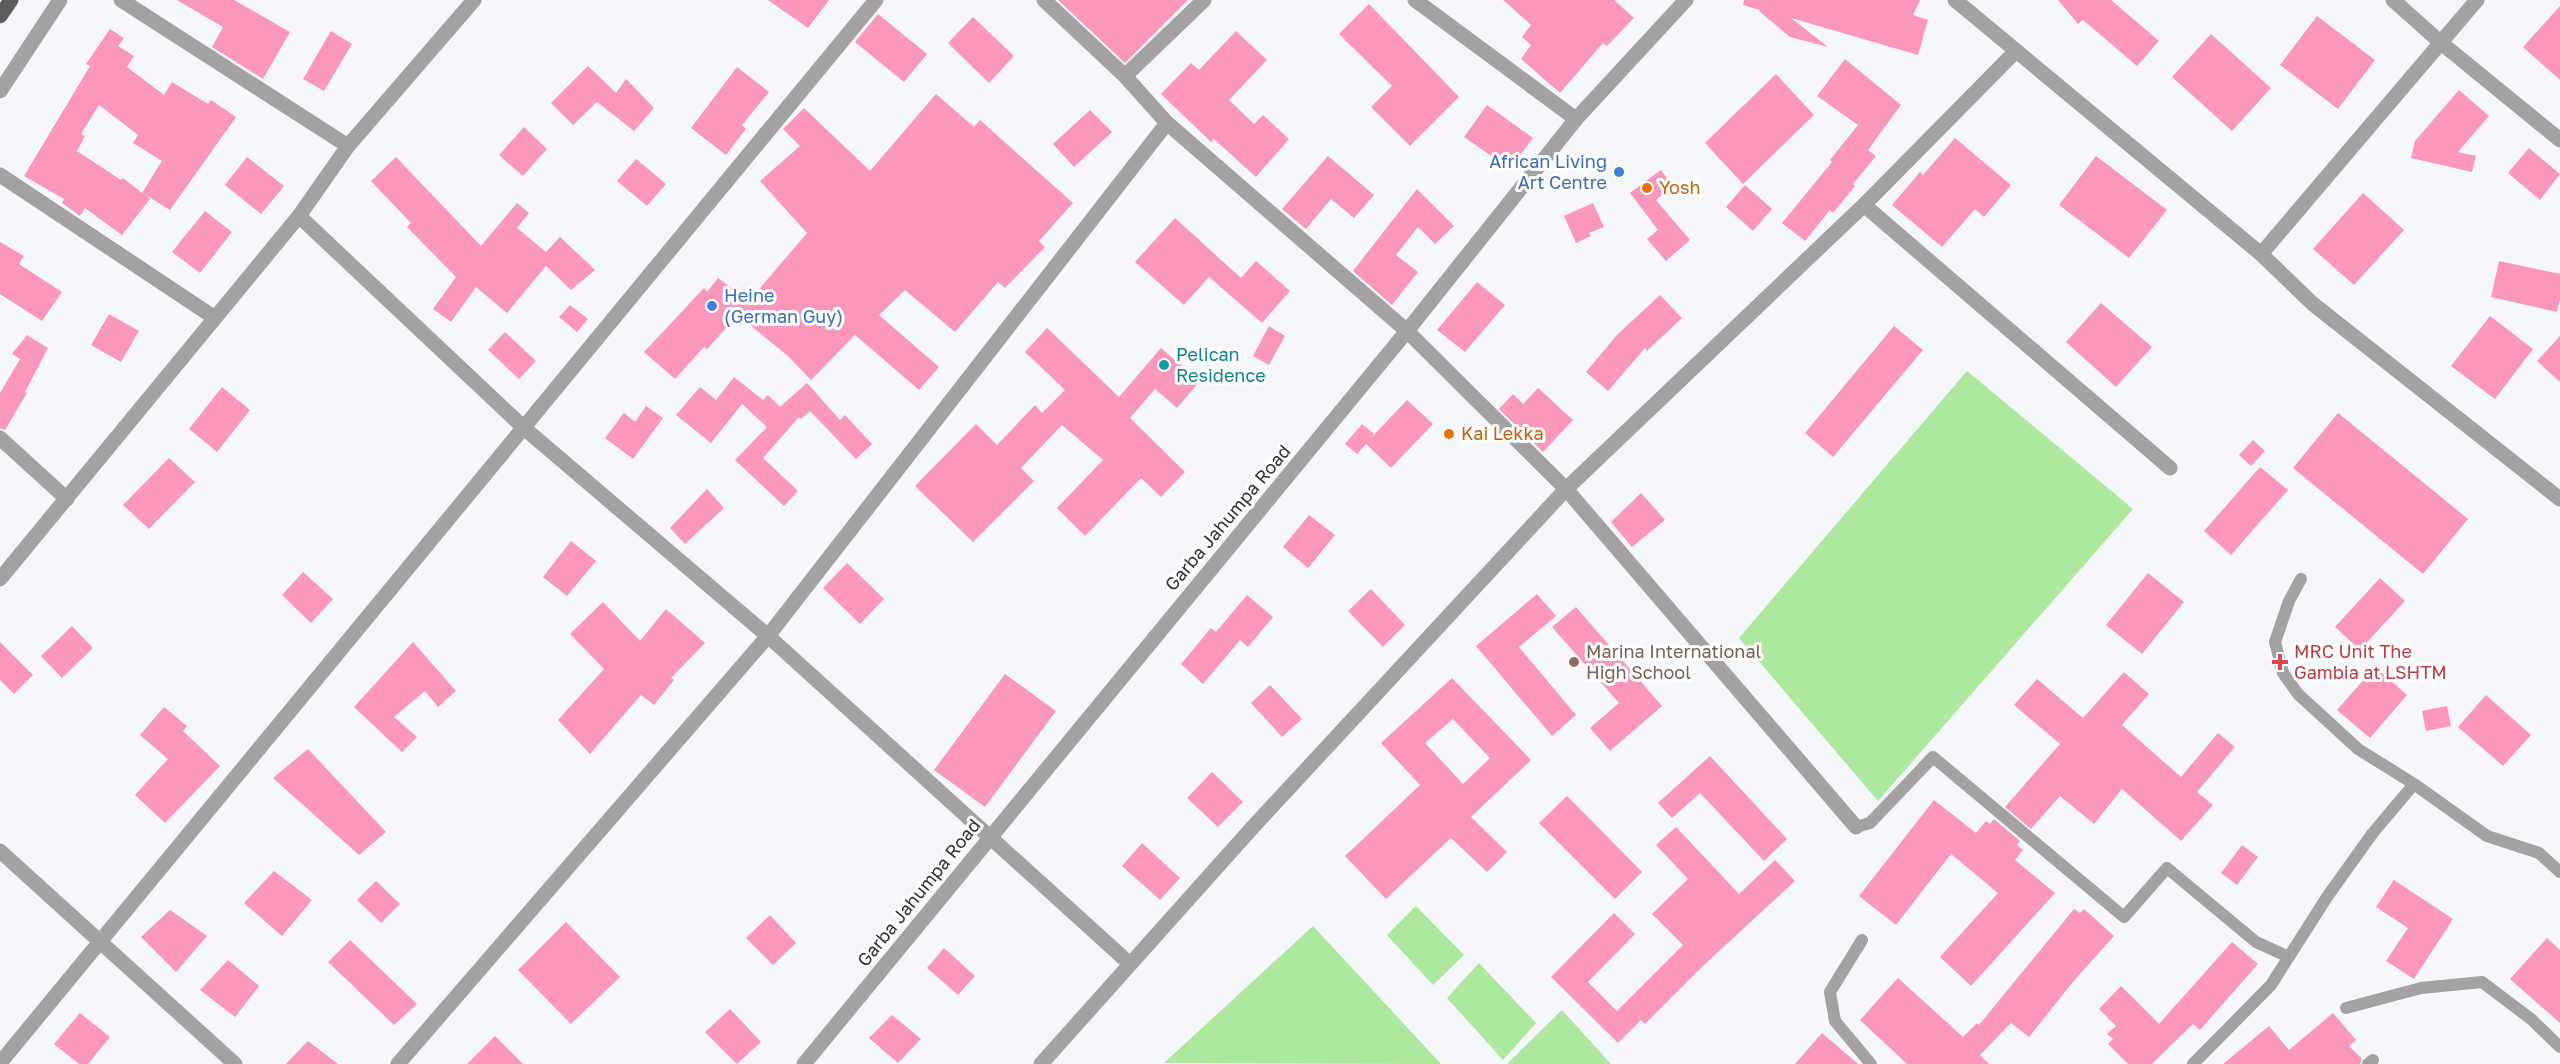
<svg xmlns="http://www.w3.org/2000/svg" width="2560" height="1064" font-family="'Golos Text',sans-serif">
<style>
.green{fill:#ace99f}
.building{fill:#fa97bb;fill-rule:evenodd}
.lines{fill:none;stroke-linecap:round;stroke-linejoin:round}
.service{stroke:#a3a1a2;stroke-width:12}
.minor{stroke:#a3a1a2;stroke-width:15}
.tertiary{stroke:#a3a1a2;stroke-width:15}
.primary{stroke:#5f5c5c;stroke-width:15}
.shop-dot{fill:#3f7fe0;stroke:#fff;stroke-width:2}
.food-dot{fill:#e8710a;stroke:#fff;stroke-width:2}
.culture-dot{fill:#0f9aa8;stroke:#fff;stroke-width:2}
.education-dot{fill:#8d6e63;stroke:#fff;stroke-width:2}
.health-dot{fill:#e0444e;stroke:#fff;stroke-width:2}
.labels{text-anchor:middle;stroke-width:6;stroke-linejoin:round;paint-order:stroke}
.shop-label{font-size:18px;fill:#366cbe;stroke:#fff;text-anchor:end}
.food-label{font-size:18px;fill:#c56008;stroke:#fff;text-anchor:start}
.culture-label{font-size:18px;fill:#0d838f;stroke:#fff;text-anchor:start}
.street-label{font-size:18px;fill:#303132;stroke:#fff}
.education-label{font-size:18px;fill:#785e54;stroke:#fff;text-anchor:start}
.health-label{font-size:18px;fill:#be3a42;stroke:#fff;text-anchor:start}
</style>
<rect width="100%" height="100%" fill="#f5f7fa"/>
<path class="green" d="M1967,371L2133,509L1878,801L1739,638Z
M1416,906L1464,955L1433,985L1387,935Z
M1313,926L1441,1064L1164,1063Z
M1479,963L1536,1023L1503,1060L1447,998Z
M1562,1010L1611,1064H1507Z"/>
<path class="building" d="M177,0H234L290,32L263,79L212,47L223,27Z
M768,0H829L808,28Z
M1058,0H1188L1125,63Z
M1503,0H1614L1634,18L1607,46L1603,43L1560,93L1521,59L1531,45L1522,37L1531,25Z
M1744,0H1920L1913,15L1928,20L1918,55L1791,18L1828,47L1790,37L1759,11L1760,10L1743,5Z
M2058,0H2111L2159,41L2137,66L2083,20L2078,24Z
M1369,4L1459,97L1410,146L1371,107L1392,86L1339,34Z
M2560,6V80L2523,47Z
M878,14L927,54L904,82L855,42Z
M2317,16L2375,60L2338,109L2280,65Z
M973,17L1014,56L989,83L948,43Z
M110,29L124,38L118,46L134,56L127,67L164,95L172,82L208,104L211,100L236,117L170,210L144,194L150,199L122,235L85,208L80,216L62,203L64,199L24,176L90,66L86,64ZM99,105L138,135L133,143L162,161L142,193L123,178L121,180L77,151L85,136L81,134Z
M331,31L352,44L324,91L303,79Z
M1236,31L1267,60L1229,100L1254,124L1263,115L1289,139L1256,177L1214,139L1211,142L1161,94L1191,63L1199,70Z
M2211,34L2271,88L2232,131L2172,77Z
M1845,59L1901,105L1868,150L1876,156L1853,184L1855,186L1833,213L1830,210L1805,241L1782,223L1832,162L1830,160L1858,125L1817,96Z
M588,66L616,93L626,79L654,108L634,131L597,102L573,125L551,103Z
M737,67L769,92L742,125L746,129L726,155L691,128Z
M1776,74L1814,115L1743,184L1705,143Z
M2459,90L2489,116L2458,152L2476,156L2472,172L2411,158L2415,141Z
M936,94L974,127L980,120L1073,203L1039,241L1045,247L1005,288L998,282L955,332L905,290L879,315L939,367L919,390L855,335L811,380L789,357L738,315L707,349L704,347L675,379L644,352L704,288L707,292L718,278L749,301L807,233L760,181L800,146L783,129L804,108L870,171Z
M1487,105L1533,138L1510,169L1464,137Z
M1090,110L1112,132L1074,167L1053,144Z
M524,127L547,149L523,176L499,155Z
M1955,138L2011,185L1984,217L1975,209L1942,247L1892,205L1920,172L1923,175Z
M2529,148L2560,174L2540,200L2508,173Z
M1328,156L1374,195L1354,218L1331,199L1306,229L1282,209Z
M2096,156L2167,210L2129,258L2059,205Z
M247,157L284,186L261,214L225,185Z
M396,157L481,246L517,203L529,213L517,228L546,252L560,237L595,270L571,290L546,266L507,313L476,287L451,322L433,309L456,277L407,227L411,223L371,181Z
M636,159L666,184L647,206L617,181Z
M1661,170L1673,187L1656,200L1690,240L1666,261L1647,239L1658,230L1630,193Z
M1745,185L1772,209L1753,231L1726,207Z
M1417,189L1454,226L1435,244L1418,227L1396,255L1418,272L1392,305L1353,271Z
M2363,193L2404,230L2354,285L2313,249Z
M1593,203L1604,227L1589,233L1591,236L1576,243L1564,216Z
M205,211L232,232L200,273L172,252Z
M1175,218L1241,278L1256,261L1290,291L1262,323L1209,277L1184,305L1135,262Z
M0,242L24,256L19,264L62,292L42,321L0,294Z
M2499,261L2560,274V299L2557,312L2491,297Z
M1477,282L1505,305L1465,352L1437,330Z
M1660,295L1682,318L1647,351L1645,348L1608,391L1586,372L1617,335Z
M2101,303L2152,347L2116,387L2066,342Z
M570,305L588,319L577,332L559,317Z
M109,314L139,331L121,362L91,345Z
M2490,316L2533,349L2495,399L2451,366Z
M1269,326L1285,336L1269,365L1253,356Z
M1894,326L1923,350L1833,457L1805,433Z
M1047,328L1119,397L1161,348L1200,381L1177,408L1155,389L1130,418L1185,472L1161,497L1141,478L1085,536L1057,508L1103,460L1062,425L1021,468L1034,481L973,542L915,486L976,424L997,445L1035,405L1042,413L1065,390L1025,352Z
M505,332L536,361L519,379L488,350Z
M27,335L48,348L25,392L27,393L5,430L0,428V393L20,359L12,354Z
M2560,336V382L2537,361Z
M734,377L763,400L768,395L780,407L807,383L840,420L845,415L872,444L856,459L810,411L801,419L799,417L763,458L798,491L784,506L735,460L767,427L742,404L711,443L676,415L700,387L716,400Z
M222,387L250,410L217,452L189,429Z
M1538,388L1573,420L1543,452L1499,409L1513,394L1523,404Z
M1407,400L1433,424L1391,468L1366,444L1357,454L1345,444L1362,424L1374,434L1370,439Z
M646,406L663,418L633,459L605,438L624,413L635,422Z
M2338,413L2468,519L2423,574L2293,468Z
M2253,440L2265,451L2251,466L2239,455Z
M169,458L195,482L149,529L123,505Z
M2260,467L2288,490L2231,555L2204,531Z
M707,489L724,508L685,544L670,528Z
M1641,493L1665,520L1632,547L1611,522Z
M1309,515L1335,535L1308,568L1283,547Z
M571,541L596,561L567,596L543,577Z
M847,563L884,599L860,624L823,588Z
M303,572L333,599L311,623L282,595Z
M2148,573L2184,602L2142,654L2106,625Z
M2380,578L2405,601L2360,650L2335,627Z
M1371,589L1405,625L1383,647L1348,611Z
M1537,594L1556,616L1519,647L1576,715L1552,736L1476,646Z
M1247,595L1273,617L1248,647L1240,640L1203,684L1181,664L1211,628L1216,632Z
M603,602L640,641L666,609L705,643L671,678L674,680L654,705L641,695L590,754L558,720L604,669L570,634Z
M1576,607L1662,706L1610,751L1590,728L1619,703L1552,627Z
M72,626L93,648L62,678L41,656Z
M0,642L33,675L14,694L0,680Z
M413,642L456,691L438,707L425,691L394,717L417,737L402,752L354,707Z
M2375,667L2407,695L2370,738L2337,710Z
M2124,672L2149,694L2122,725L2181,777L2218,733L2235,747L2197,792L2213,805L2181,841L2122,789L2094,824L2060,796L2031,829L2005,807L2060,744L2014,705L2037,679L2083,718Z
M1005,674L1056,711L985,807L934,770Z
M1452,678L1531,760L1471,817L1507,852L1487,872L1451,838L1386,899L1345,856L1420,785L1381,743ZM1453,719L1490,758L1463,784L1425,743Z
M1270,685L1302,719L1282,737L1251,703Z
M2486,695L2531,735L2503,766L2458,727Z
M2447,706L2451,726L2426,731L2422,711Z
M164,707L187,726L183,731L220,766L165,823L135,795L168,759L140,735Z
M308,749L386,832L359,855L273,778Z
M1710,756L1787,839L1764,861L1700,793L1672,818L1658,803Z
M1212,772L1243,802L1218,827L1187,798Z
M1567,796L1642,872L1615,899L1539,823Z
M1934,800L1976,833L1986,821L1990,824L1994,819L2020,841L2017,845L2023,850L2015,860L2055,893L1971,986L1940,957L1998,893L1951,854L1896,925L1859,896Z
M1676,827L1739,894L1775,860L1795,881L1703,966L1645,1024L1641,1020L1618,1043L1551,977L1614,913L1635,934L1588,982L1617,1011L1683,945L1652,914L1688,879L1656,845Z
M1142,843L1180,878L1160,900L1122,866Z
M2242,845L2258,857L2237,885L2221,873Z
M274,871L312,900L282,936L244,903Z
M2394,880L2453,919L2414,979L2386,961L2408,928L2376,907Z
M376,881L400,904L381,923L357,900Z
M2074,909L2080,913L2084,909L2114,936L2072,983L2029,1037L2011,1023L1980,1055L1989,1064H1907L1860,1020L1898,978L1963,1037L1977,1023L1979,1025Z
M170,910L207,936L176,972L141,937Z
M770,915L796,943L773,965L746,938Z
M566,922L620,977L571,1024L518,970Z
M2547,938L2560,950V1023L2510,979Z
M350,940L417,1004L394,1025L328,962Z
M2232,942L2258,964L2200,1030L2193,1024L2152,1064H2128L2108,1044L2113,1039L2107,1034L2116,1026L2099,1009L2121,986L2159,1024Z
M944,948L975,976L958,995L927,968Z
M228,960L259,986L235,1017L200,990Z
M730,1009L761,1042L737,1064L705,1032Z
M80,1013L110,1037L88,1064H79L54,1044Z
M2333,1013L2356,1040L2349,1046L2362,1059L2360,1064H2223L2269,1026L2289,1050Z
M892,1015L921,1039L898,1063L869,1038Z
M1822,1033L1858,1064H1795Z
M495,1036L523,1064H467Z
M308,1041L338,1064H286Z"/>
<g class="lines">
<path class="service" d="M2301,579L2289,601L2275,642L2283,673L2298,694L2358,749L2414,784L2487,836L2539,853L2560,872
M1856,827L1870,823L1933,757L2124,917L2167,868L2256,942L2289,957
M1862,940L1830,992L1835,1021L1871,1064
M2346,1008L2421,988L2482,982L2531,1019L2560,1047
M2193,1064L2271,985L2327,897L2372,834L2414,784
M2368,1064L2373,1060"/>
<path class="minor" d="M121,0L348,146
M1044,0L1125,76L1167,123L1407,331L1566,489L1856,827
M1415,0L1576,119
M1955,0L2261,254L2313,304L2560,499
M2393,0L2440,42L2560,140
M1125,76L1204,0
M0,91L60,0
M0,175L215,318
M1864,205L2170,468
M299,216L524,428L768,636L1130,964
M2261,254L2477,0
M0,438L67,499
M0,579L299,216L348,146L474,0
M0,851L235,1064
M0,1063L876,0
M398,1064L768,636L1167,123
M1041,1064L1252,828L1566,489L1864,205L2016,51"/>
<path class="tertiary" d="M804,1064L1407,331L1576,119L1686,0"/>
<path class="primary" d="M0,16L11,0"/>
</g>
<g class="shop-dot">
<circle cx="1619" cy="172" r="6"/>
<circle cx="712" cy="306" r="6"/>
</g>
<g class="food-dot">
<circle cx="1647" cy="188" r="6"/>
<circle cx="1449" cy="434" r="6"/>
</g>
<circle class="culture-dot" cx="1164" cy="365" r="6"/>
<circle class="education-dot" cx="1574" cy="662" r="6"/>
<path class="health-dot" d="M2277 653h6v6h6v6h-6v6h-6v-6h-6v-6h6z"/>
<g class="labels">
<g class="shop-label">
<text x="1607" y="168">African Living<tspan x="1607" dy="21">Art Centre</tspan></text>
<text x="724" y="302" text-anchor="start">Heine<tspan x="724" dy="21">(German Guy)</tspan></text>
</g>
<g class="food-label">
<text x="1659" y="194">Yosh</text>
<text x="1461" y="440">Kai Lekka</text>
</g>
<g class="culture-label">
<text x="1176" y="361">Pelican<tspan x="1176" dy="21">Residence</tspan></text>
</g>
<g class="street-label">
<text transform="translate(1228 518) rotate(-50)" y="6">Garba Jahumpa Road</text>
<text transform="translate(919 893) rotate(-51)" y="6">Garba Jahumpa Road</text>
</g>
<g class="education-label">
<text x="1586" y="658">Marina International<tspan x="1586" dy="21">High School</tspan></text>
</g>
<g class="health-label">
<text x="2294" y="658">MRC Unit The<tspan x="2294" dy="21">Gambia at LSHTM</tspan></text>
</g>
</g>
</svg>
